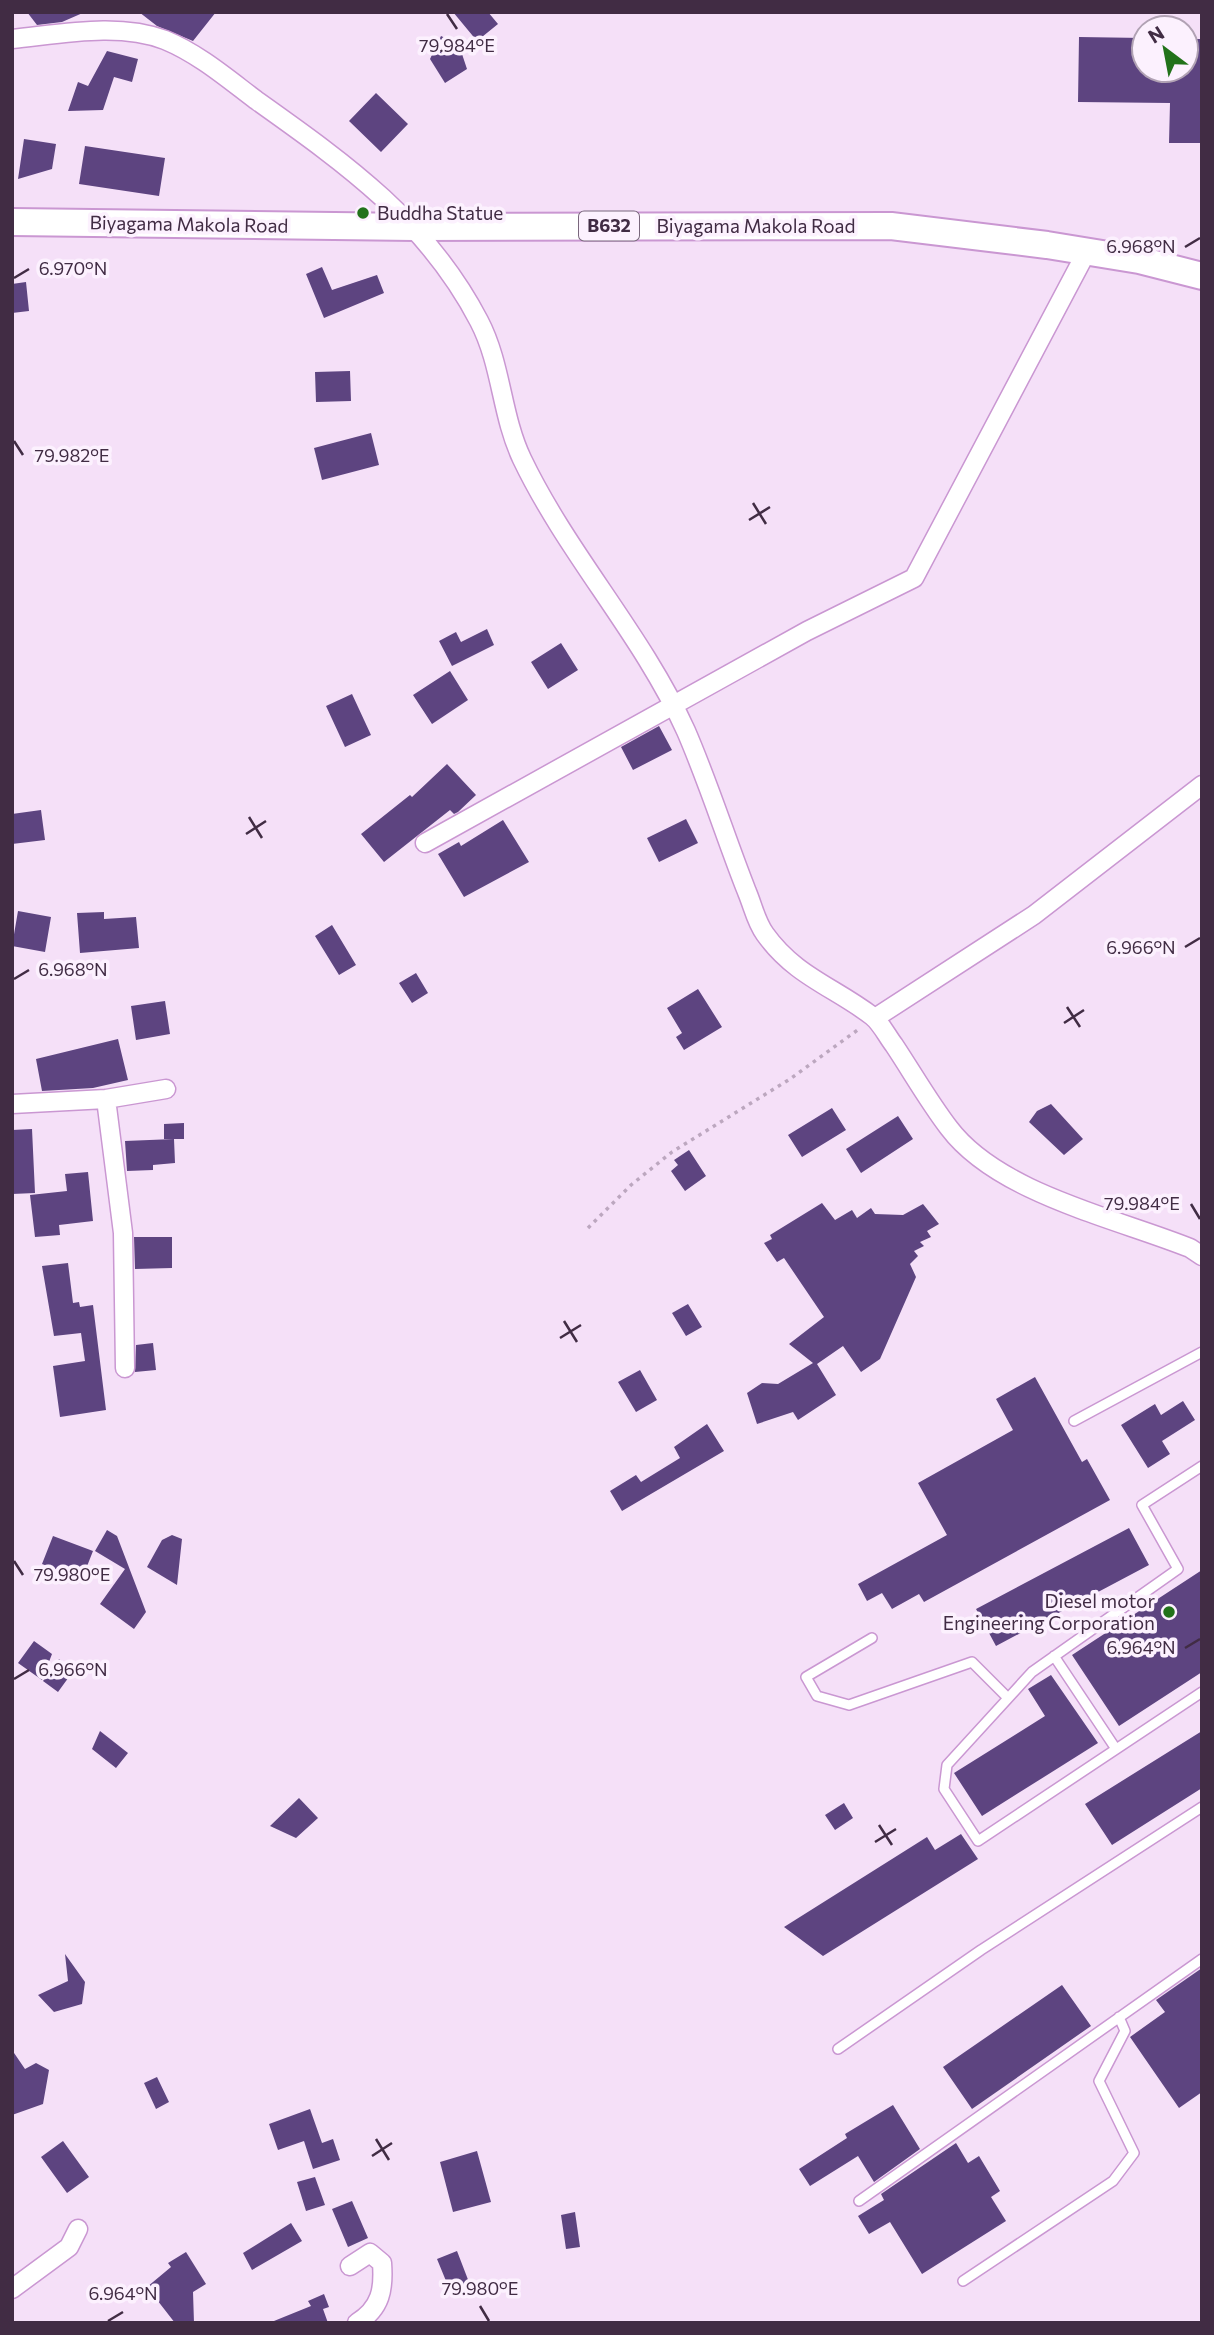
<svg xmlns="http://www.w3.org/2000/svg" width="1214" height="2335" font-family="Commissioner,sans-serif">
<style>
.building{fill:#5d4480}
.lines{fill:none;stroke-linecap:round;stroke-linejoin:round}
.lane-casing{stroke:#ca97d2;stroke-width:12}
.street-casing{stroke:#ca97d2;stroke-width:21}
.primary-casing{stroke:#ca97d2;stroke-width:30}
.path{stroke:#bca7bf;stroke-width:3.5;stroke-dasharray:3.5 5;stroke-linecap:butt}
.lane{stroke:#fff;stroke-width:9}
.street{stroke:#fff;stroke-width:18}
.primary{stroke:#fff;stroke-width:26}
.ticks{fill:none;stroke:#412c44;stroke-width:2.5}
.poi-dot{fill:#22721a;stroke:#fcf1fe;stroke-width:2.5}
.labels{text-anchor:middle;stroke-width:7;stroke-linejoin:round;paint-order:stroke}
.shield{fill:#fcf1fe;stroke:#79677c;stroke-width:2}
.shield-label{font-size:18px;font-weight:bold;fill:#412c44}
.poi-label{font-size:19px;fill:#412c44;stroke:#fcf1fe;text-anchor:start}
.street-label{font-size:19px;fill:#412c44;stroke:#fcf1fe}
.ticks-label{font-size:18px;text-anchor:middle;fill:#412c44;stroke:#fcf1fe;stroke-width:7;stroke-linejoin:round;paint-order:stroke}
</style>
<rect width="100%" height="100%" fill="#f5e0f8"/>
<path class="building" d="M27,12H85L62,22L37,25Z
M139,12H216L193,41L157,26Z
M453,12H488L498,24L477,41Z
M441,36L468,49L462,54L467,69L445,83L430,59Z
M1079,37L1144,38V70H1186V39H1202V143H1169L1170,103L1078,102Z
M107,51L138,59L132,82L114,77L103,110L68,111L78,82L88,86Z
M376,93L408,124L381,152L349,121Z
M24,139L56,144L52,169L18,179Z
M85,146L165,158L159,196L79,184Z
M322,267L332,290L377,275L384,293L324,318L306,274Z
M26,282L29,311L12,313V284Z
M350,371L351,401L316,402L315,372Z
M371,433L379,465L322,480L314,448Z
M487,629L494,645L452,666L439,641L456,632L461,642Z
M561,643L578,670L548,689L531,662Z
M450,671L468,700L432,724L413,695Z
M352,694L371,735L345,747L326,706Z
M659,726L672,750L633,770L621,747Z
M447,764L476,795L458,812L454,814L450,810L384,862L361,834L410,795L412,797Z
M41,810L45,840L12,844V814Z
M686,819L698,843L659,862L647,838Z
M503,820L529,862L464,897L438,854L459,842L461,846Z
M18,911L51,917L45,952L12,946Z
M104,912V919L136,917L139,948L80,953L77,913Z
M332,925L356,965L339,975L315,936Z
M416,973L428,993L412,1003L399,983Z
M698,989L722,1027L684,1050L676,1037L682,1033L667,1008Z
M165,1001L170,1034L136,1040L131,1006Z
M118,1039L128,1080L93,1088L42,1091L36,1059Z
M1051,1104L1083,1139L1064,1155L1029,1122L1037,1111Z
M832,1108L846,1130L802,1157L788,1135Z
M898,1116L913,1139L861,1173L846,1149Z
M184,1123V1139H164V1124Z
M32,1129L35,1193L12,1194V1130Z
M174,1139L175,1163L153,1165V1170L127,1171L125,1141Z
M689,1150L706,1176L685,1191L671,1171L678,1165L674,1160Z
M88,1172L93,1221L59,1225L60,1235L35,1237L30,1195L67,1191L65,1174Z
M822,1203L835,1220L852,1210L857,1218L871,1208L875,1214L903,1215L923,1204L939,1224L927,1231L931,1237L920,1242L924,1246L914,1251L918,1256L910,1264L916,1277L880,1359L861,1372L843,1346L817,1364L836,1395L798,1420L793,1412L757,1424L747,1393L762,1383L778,1384L813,1363L789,1344L824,1317L784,1258L777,1262L764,1243L772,1239L770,1235Z
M134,1237H172V1268L135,1269Z
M68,1263L73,1303L79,1302L80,1307L93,1305L106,1410L60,1417L53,1366L85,1361L81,1333L54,1336L42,1266Z
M688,1304L702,1327L686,1336L672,1313Z
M153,1343L156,1370L135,1372L136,1345Z
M640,1370L657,1400L636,1412L618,1382Z
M1035,1377L1082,1462L1087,1459L1110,1500L924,1602L919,1594L892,1609L882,1593L867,1601L858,1584L947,1535L918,1483L1013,1430L996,1399Z
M1183,1401L1195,1420L1162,1441L1170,1454L1148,1468L1121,1425L1155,1404L1161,1415Z
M707,1424L724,1451L622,1511L610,1491L636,1475L641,1482L680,1458L674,1447Z
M1129,1528L1149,1565L996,1646L976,1609Z
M107,1530L117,1536L146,1612L134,1629L100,1604L125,1569L95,1551Z
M172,1535L182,1539L177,1585L147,1567L162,1540Z
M53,1536L93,1551L82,1579L42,1564Z
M1202,1570V1672L1119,1726L1072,1655Z
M34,1641L52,1654L42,1680L18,1663Z
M59,1659L74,1670L58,1692L43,1681Z
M1051,1675L1098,1743L982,1816L954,1773L1045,1716L1028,1689Z
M100,1731L128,1753L116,1768L92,1749Z
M1202,1731V1788L1112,1845L1085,1804Z
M299,1798L318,1818L296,1838L270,1826Z
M844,1803L853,1818L835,1830L825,1815Z
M961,1834L978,1859L823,1956L784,1927L927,1837L935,1850Z
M65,1954L85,1982L82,2004L54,2012L38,1995L68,1981Z
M1202,1968V2092L1179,2108L1130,2037L1165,2012L1156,2000Z
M1062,1985L1091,2026L972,2109L943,2067Z
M12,2050L25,2069L36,2063L49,2070L43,2104L12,2115Z
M157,2077L169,2102L156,2109L144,2083Z
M893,2105L920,2149L874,2182L858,2156L810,2186L799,2169L847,2138L845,2134Z
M310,2109L322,2143L333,2139L340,2160L313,2169L304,2141L278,2150L269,2124Z
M63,2141L89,2177L67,2193L41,2157Z
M956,2143L968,2163L979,2156L1000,2191L991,2197L1006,2221L922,2274L890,2222L869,2234L858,2216L884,2200L881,2194Z
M477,2151L491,2202L453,2212L440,2162Z
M315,2177L325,2205L306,2211L297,2182Z
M352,2201L368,2238L348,2247L332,2209Z
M575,2212L580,2247L566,2249L561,2215Z
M291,2223L302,2241L252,2270L243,2253Z
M457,2251L472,2290L453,2298L437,2259Z
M186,2252L206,2284L193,2292L194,2323H175L147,2287L171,2267L168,2263Z
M324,2294L329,2307L323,2309L328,2323H269L311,2306L308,2301Z"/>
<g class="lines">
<g class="lane-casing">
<path id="lane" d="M1074,1421L1202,1352
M1202,1466L1142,1505L1178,1569L1032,1672L947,1765L944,1789L978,1841L1202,1692
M872,1638L806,1677L817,1696L849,1705L972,1662L1008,1698
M1054,1656L1116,1749
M838,2049L981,1950L1202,1807
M859,2201L1202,1959
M963,2281L1113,2181L1134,2153L1099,2081L1125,2031L1119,2017"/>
</g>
<g class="street-casing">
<path id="street" d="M12,39C61,34 119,22 165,40C199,54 228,79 256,100C346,164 427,221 479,321C502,365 501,415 522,459C568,555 642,634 686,731C709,784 726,839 747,892C753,906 756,922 765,934C795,976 834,987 872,1016C881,1023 887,1036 894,1045C912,1072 929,1102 949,1128C998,1193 1115,1218 1190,1248L1202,1256
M425,843L807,631L914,578L1087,251
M875,1018L1034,915L1202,785
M106,1099L123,1233L125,1368
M12,1104L106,1099L166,1089
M350,2266L370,2253L382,2263C384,2289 381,2308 357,2323
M12,2289L69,2247L78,2229"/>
</g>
<g class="primary-casing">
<path id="primary" d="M12,222L414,227L891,226L1047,245L1139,260L1202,276"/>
</g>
<path class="path" d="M588,1228L631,1185L672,1152L790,1079L859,1029"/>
<use href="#lane" class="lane"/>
<use href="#street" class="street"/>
<use href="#primary" class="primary"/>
</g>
<path class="ticks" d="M447,14L457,29M1185,247L1200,238M14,278L29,269M14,441L23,455M753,503L766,524M749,520L770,507M249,817L262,838M246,834L266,821M1185,947L1200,938M14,979L29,970M1067,1007L1080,1027M1064,1023L1084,1010M1191,1204L1200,1219M564,1321L577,1342M560,1338L581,1325M14,1561L23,1575M1185,1648L1200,1639M14,1679L29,1670M879,1825L892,1845M875,1842L896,1829M376,2139L389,2160M372,2156L392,2143M480,2306L489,2321M108,2321L123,2312"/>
<g class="poi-dot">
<circle cx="363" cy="213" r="7"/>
<circle cx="1169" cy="1612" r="7"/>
</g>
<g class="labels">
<rect class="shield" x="579" y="211.5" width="60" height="29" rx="5"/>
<g class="shield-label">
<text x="609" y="232">B632</text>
</g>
<g class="poi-label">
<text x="377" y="220">Buddha Statue</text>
<text x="1155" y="1608" text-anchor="end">Diesel motor<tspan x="1155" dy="22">Engineering Corporation</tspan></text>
</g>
<g class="street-label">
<text transform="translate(189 224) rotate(1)" y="7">Biyagama Makola Road</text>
<text x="756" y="233">Biyagama Makola Road</text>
</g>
</g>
<g class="ticks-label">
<text x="457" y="52">79.984°E</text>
<text x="1141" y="253">6.968°N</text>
<text x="73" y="275">6.970°N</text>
<text x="72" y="462">79.982°E</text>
<text x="1141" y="954">6.966°N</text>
<text x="73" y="976">6.968°N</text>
<text x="1142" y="1210">79.984°E</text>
<text x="72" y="1581">79.980°E</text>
<text x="1141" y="1654">6.964°N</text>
<text x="73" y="1676">6.966°N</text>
<text x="480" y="2295">79.980°E</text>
<text x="123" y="2300">6.964°N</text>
</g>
<rect width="1214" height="2335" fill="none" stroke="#412c44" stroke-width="28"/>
<g transform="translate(1165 49) rotate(328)"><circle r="33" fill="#fcf1fe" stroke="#b1a2b4" stroke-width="2"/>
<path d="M0-5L12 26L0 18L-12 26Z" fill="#22721a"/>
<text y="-10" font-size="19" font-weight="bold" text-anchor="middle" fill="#412c44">N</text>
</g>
</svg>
